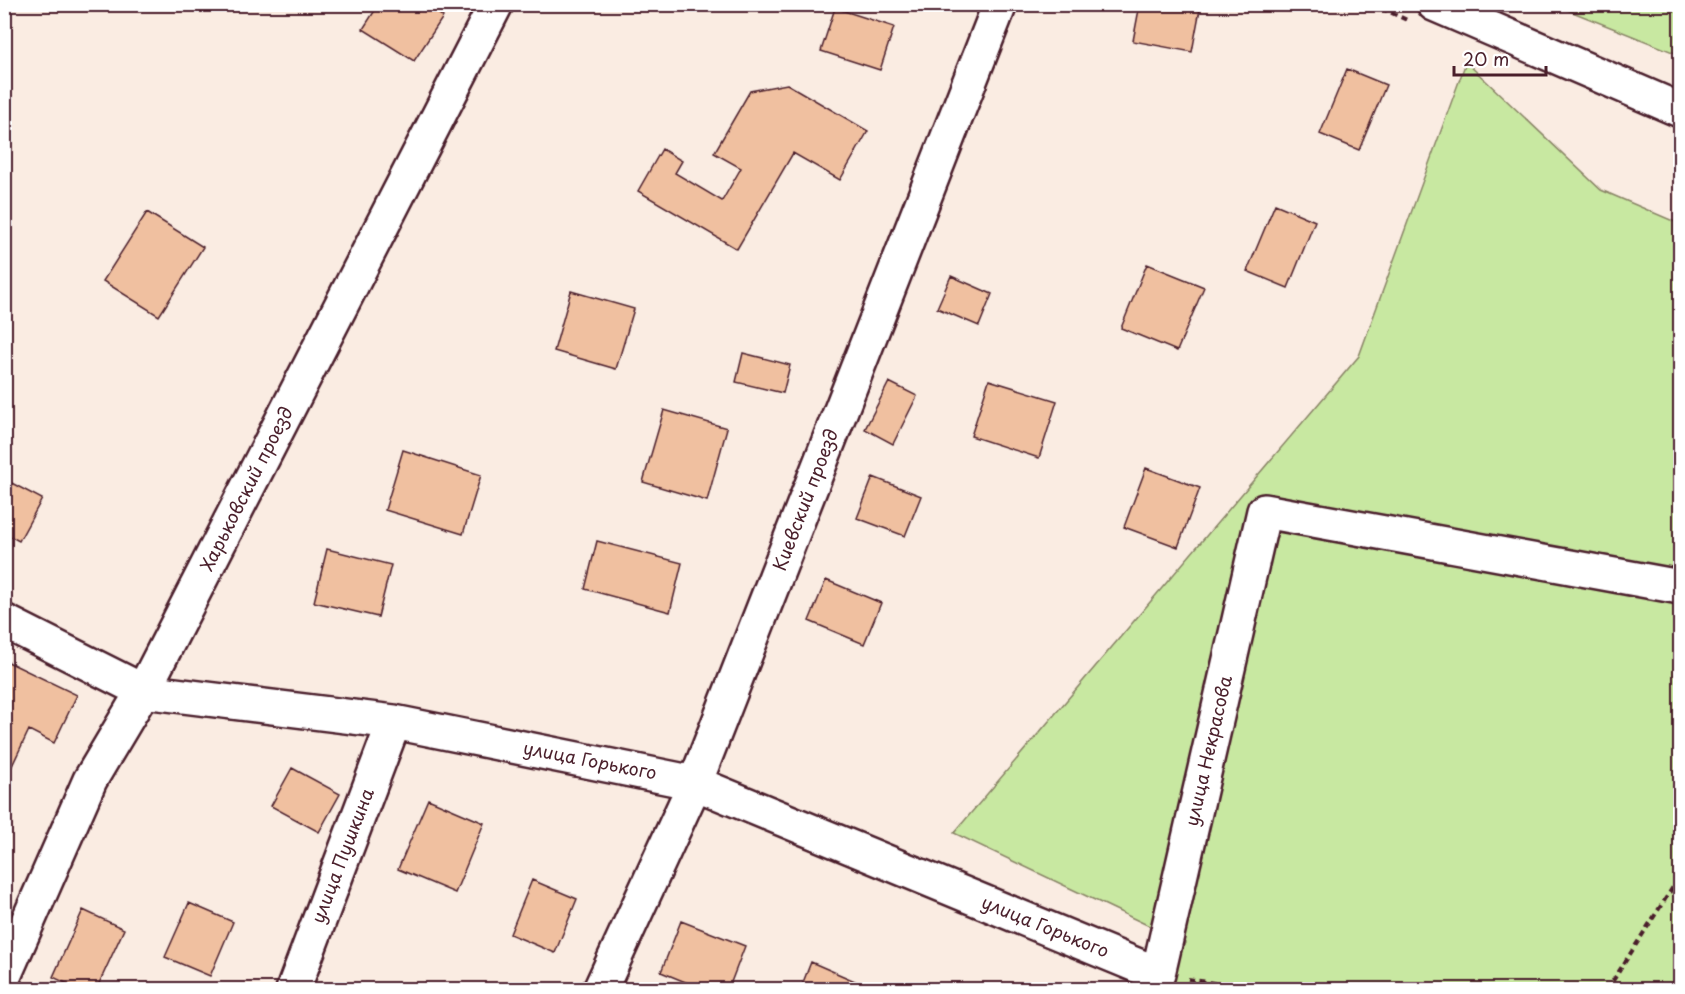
<svg xmlns="http://www.w3.org/2000/svg" width="1685" height="994" font-family="'Playpen Sans',sans-serif">
<style>
.green{fill:#c8e8a1;stroke:#898466;stroke-width:1.5}
.building{fill:#f0c0a0;stroke:#4a1f2b;stroke-width:1.5}
.lines{fill:none;stroke-linecap:round;stroke-linejoin:round}
.minor-casing{stroke:#4a1f2b;stroke-width:38}
.major-casing{stroke:#4a1f2b;stroke-width:38}
.path{stroke:#4a1f2b;stroke-width:4;stroke-dasharray:6 4.5;stroke-linecap:butt}
.minor{stroke:#fff;stroke-width:33}
.major{stroke:#fff;stroke-width:33}
.labels{text-anchor:middle;stroke-width:4.5;stroke-linejoin:round;paint-order:stroke}
.street-label{font-size:18px;fill:#4a1f2b;stroke:#fff}
</style>
<rect width="100%" height="100%" fill="#faece2"/>
<filter id="ink" filterUnits="userSpaceOnUse"><feTurbulence type="fractalNoise" baseFrequency=".0167" numOctaves="2"/><feDisplacementMap in="SourceGraphic" scale="12" xChannelSelector="R" yChannelSelector="G"/><feConvolveMatrix kernelMatrix="1 2 1 2 8 2 1 2 1" color-interpolation-filters="sRGB"/></filter>
<g filter="url(#ink)">
<path class="green" d="M1555,5H1680V55Z
M1466,62L1601,190L1680,224V989H1168L1185,943L954,833L1359,356Z"/>
<path class="building" d="M379,4H425L443,17L414,61L363,29Z
M1140,4H1201L1192,52L1133,41Z
M835,8L894,27L880,70L821,51Z
M1347,69L1386,85L1359,150L1320,134Z
M787,84L868,131L840,180L793,153L737,249L638,191L662,149L682,161L675,173L722,201L741,168L714,153L750,91Z
M1275,204L1315,221L1288,288L1247,271Z
M147,212L203,247L159,316L103,281Z
M1147,264L1204,287L1177,351L1121,328Z
M951,276L992,294L979,326L937,308Z
M571,291L634,309L616,369L554,351Z
M743,353L790,365L783,393L736,382Z
M989,380L1057,401L1039,458L971,436Z
M889,382L917,396L893,444L865,429Z
M664,410L727,428L707,501L643,482Z
M403,450L481,475L463,534L385,510Z
M1146,468L1200,488L1178,547L1124,527Z
M873,477L921,496L905,536L857,518Z
M4,479L42,499L19,541L4,533Z
M597,541L682,563L670,612L585,589Z
M327,549L391,565L378,617L314,602Z
M826,580L881,603L864,644L809,621Z
M4,660L77,695L54,743L29,730L10,770L4,768Z
M292,768L340,794L319,832L271,806Z
M428,799L484,823L455,893L398,869Z
M532,880L577,899L555,953L510,934Z
M189,903L233,922L210,976L165,957Z
M83,910L124,929L96,990H81L53,977Z
M681,921L745,946L728,990H705L661,972Z
M811,962L857,982L854,990H800Z"/>
<g class="lines">
<g class="minor-casing">
<path id="minor" d="M4,621L143,691L394,722L695,783L1158,974
M4,976L90,780L143,691L496,4
M293,990L394,722
M600,990L695,783L1000,4
M1152,990L1158,974L1264,511L1680,587"/>
</g>
<g class="major-casing">
<path id="major" d="M1434,4L1680,110"/>
</g>
<path class="path" d="M1372,4L1407,20
M1188,979L1259,990
M1607,990L1680,876"/>
<use href="#minor" class="minor"/>
<use href="#major" class="major"/>
</g>
</g>
<g class="labels">
<g class="street-label">
<text transform="translate(247 489) rotate(-63)" y="6">Харьковский проезд</text>
<text transform="translate(806 500) rotate(-69)" y="6">Киевский проезд</text>
<text transform="translate(1209 751) rotate(-77)" y="6">улица Некрасова</text>
<text transform="translate(590 761) rotate(11)" y="6">улица Горького</text>
<text transform="translate(343 856) rotate(-69)" y="6">улица Пушкина</text>
<text transform="translate(1045 927) rotate(22)" y="6">улица Горького</text>
</g>
</g>
<rect width="1685" height="994" fill="none" stroke="#fff" stroke-width="24"/>
<rect x="12" y="12" width="1661" height="970" fill="none" stroke="#4a1f2b" stroke-width="2" filter="url(#ink)"/>
<path d="M1454 66v9h92v-9" fill="none" stroke="#4a1f2b" stroke-width="3"/>
<text x="1463" y="66" font-size="18" fill="#4a1f2b" stroke="#ffffff" stroke-width="4.5" paint-order="stroke">20 m</text>
</svg>
